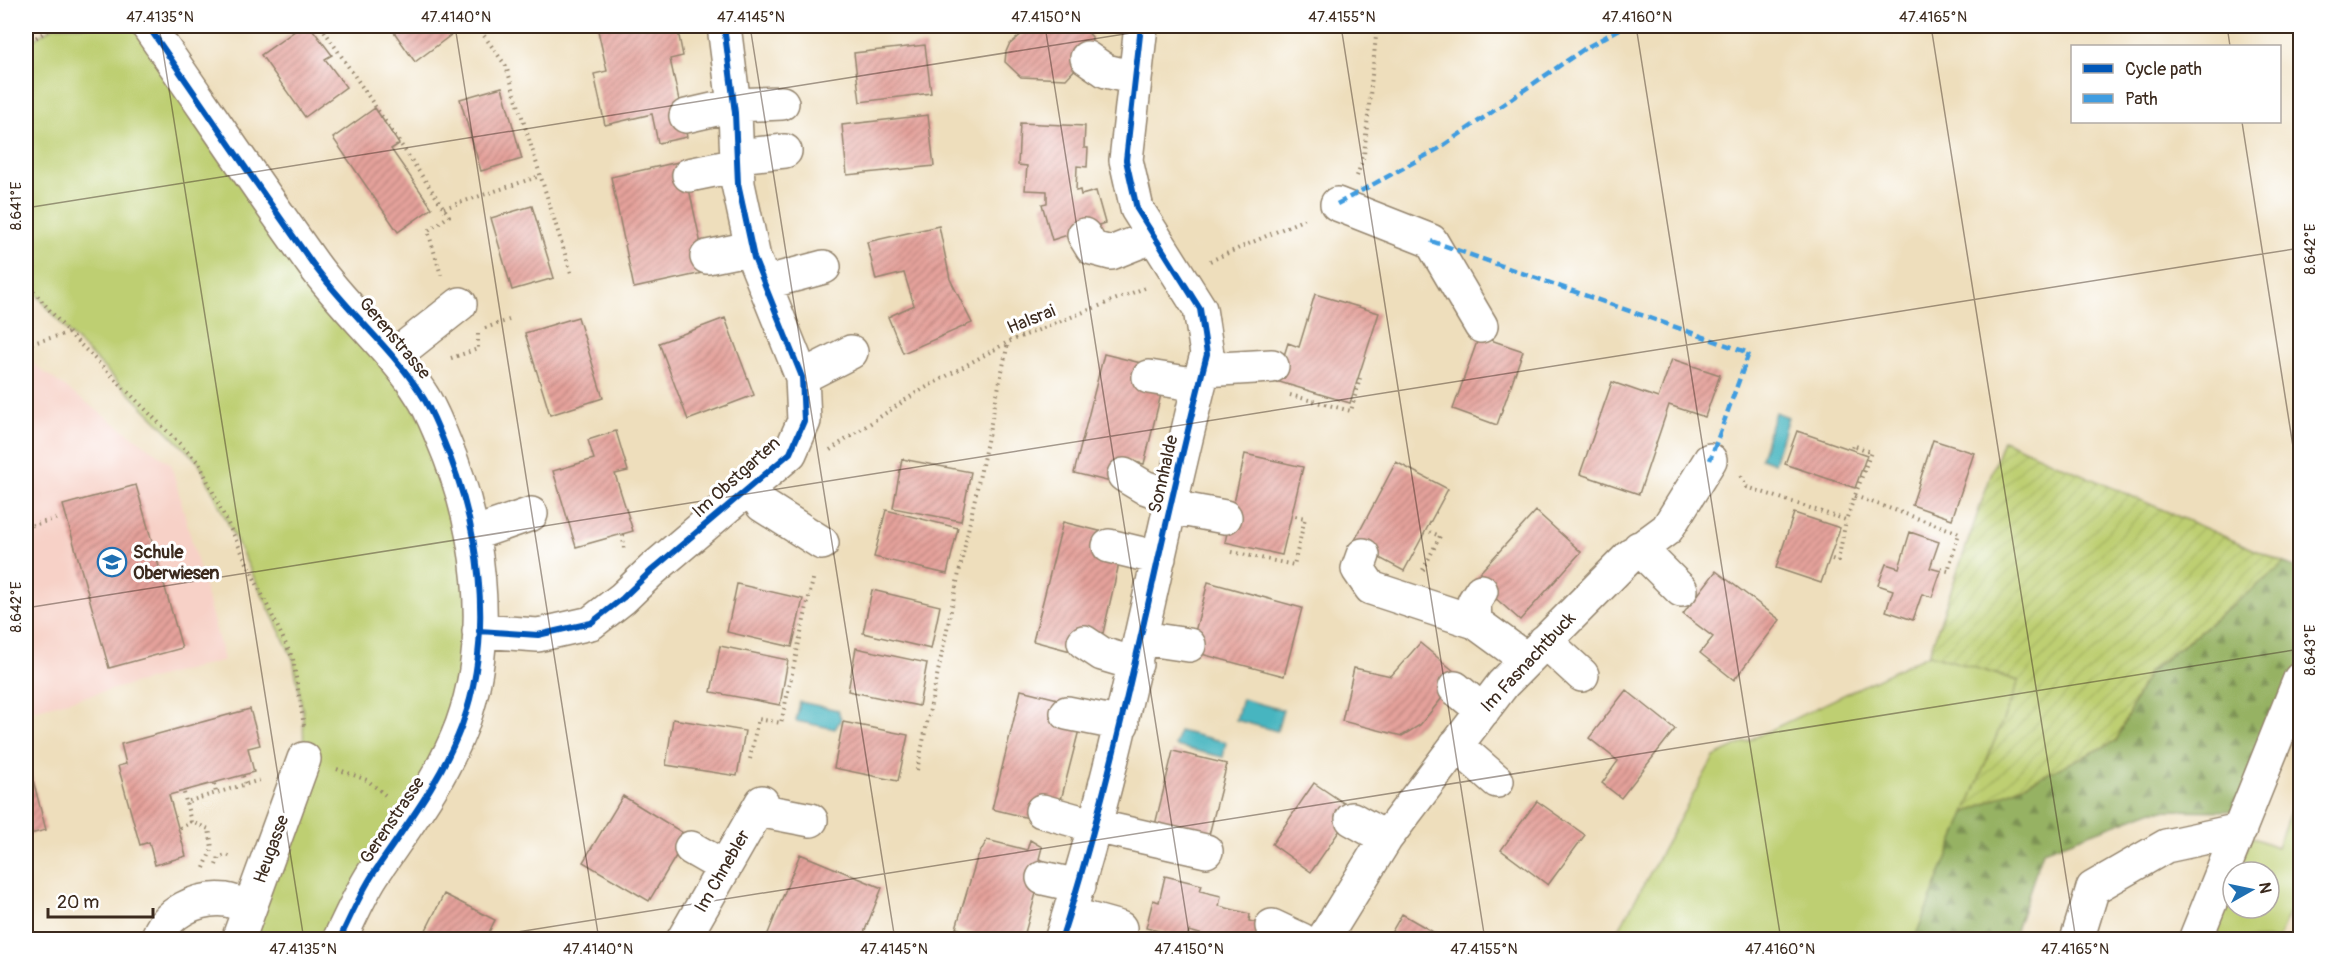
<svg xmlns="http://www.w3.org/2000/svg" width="2326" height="965" font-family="Pangolin,sans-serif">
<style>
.built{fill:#f7d1c7}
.grass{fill:#becf72;stroke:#7c7c48;stroke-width:1.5}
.forest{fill:url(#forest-firs);stroke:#686e41;stroke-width:1.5}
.garden{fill:url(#garden-furrows);stroke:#7c7c48;stroke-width:1.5}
.water{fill:#47b5c0;stroke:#41706f;stroke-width:1.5}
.building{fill:url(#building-hatch)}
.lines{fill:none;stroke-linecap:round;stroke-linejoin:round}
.minor-casing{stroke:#94846d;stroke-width:36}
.path{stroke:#94846d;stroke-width:4;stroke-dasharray:1.5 4.5;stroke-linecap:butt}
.minor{stroke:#fff;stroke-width:33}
.quiet{stroke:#3f9ce0;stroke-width:4.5;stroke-dasharray:9 4.5;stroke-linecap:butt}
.cycleway-casing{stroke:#fff;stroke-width:10}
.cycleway{stroke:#0057b8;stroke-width:6}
.ticks{fill:none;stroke:#3b2a1e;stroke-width:1.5;stroke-opacity:0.45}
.labels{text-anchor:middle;stroke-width:6;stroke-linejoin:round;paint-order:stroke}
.street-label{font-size:18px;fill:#3b2a1e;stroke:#fff}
.poi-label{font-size:18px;font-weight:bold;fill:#3b2a1e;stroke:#fff;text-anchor:start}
.neatline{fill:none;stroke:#3b2a1e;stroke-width:2}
.ticks-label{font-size:15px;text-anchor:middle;fill:#3b2a1e}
</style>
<defs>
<pattern id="forest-firs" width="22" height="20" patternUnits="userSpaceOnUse" patternTransform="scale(1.5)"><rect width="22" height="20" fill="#96b264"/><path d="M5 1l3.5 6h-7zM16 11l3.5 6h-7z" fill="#7c9152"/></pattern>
<pattern id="garden-furrows" width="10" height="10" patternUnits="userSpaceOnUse" patternTransform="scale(1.5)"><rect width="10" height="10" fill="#becf72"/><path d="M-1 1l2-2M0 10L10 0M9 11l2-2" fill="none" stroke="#a4b262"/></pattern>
<pattern id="building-hatch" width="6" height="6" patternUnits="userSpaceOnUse" patternTransform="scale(1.5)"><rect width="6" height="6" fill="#e5a29b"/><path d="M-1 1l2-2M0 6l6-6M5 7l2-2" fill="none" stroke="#bb847e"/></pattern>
</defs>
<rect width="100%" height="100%" fill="#fff"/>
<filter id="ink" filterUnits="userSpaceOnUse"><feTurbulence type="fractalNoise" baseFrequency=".0167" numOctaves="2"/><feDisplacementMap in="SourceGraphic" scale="12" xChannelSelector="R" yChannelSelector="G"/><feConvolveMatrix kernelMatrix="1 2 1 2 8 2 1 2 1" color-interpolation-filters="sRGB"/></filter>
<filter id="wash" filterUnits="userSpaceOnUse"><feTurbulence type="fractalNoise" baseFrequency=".008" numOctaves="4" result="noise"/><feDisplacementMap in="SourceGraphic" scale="24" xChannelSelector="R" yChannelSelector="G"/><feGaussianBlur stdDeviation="1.35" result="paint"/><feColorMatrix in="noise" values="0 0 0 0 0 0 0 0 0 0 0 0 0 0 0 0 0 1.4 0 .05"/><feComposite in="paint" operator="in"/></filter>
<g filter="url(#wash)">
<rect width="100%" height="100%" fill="#eedebc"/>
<path class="built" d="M26,359L171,464L224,660L26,712Z"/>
<path class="grass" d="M55,26H148L454,466L474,676L339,939H238L304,759L303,712L293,659L199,463L69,333L26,282V44Z
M1929,654L2019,681L1915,939L1613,940L1714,757Z
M2300,785V889L2278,939L2210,940L2233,882V908H2269V872H2237L2251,837L2277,847Z"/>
<path class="forest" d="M2285,563L2300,570V679L2247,811L2154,810L2043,851L2013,939L1914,940L1965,813L2116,741L2148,673Z"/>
<path class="garden" d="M2003,440L2285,563L2148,672L2116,741L1965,813L2019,681L1929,654Z"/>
<path class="water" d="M1775,412L1788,417L1774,463L1761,458Z
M1242,699L1283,710L1277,731L1236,720Z
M800,702L838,710L841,719L835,729L796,721Z
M1179,731L1226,742L1223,757L1175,746Z"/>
<g id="blocks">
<path class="building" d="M302,26H310L332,55L325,59L346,87L305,117L261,55Z
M400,26H456L459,29L415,62L394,32L401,27Z
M597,26H677L683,56L670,59L687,137L658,143L652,114L605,125L594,74L607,71Z
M1031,26H1083L1092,37L1091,52L1066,79L1021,77L1005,62L1006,52L1009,45Z
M925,45L931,93L860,102L854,53Z
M502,87L522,159L481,171L460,99Z
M375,108L399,144L391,149L432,208L398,232L333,138Z
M928,115L934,166L847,175L842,125Z
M1020,123L1085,126L1084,148H1088L1087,167L1077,166L1076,191L1080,190L1081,195L1096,191L1105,223L1052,240L1042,204L1047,203V191L1025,190L1027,166L1018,165Z
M683,161L707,272L634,288L611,177Z
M532,206L554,278L512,290L491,218Z
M939,226L950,279L972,323L903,353L888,317L914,305L904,273L876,280L867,242Z
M1315,294L1379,313L1350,403L1276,381L1288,343L1299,347Z
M578,317L603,398L550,415L525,333Z
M725,318L754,395L688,420L659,343Z
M1479,336L1523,351L1497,425L1453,409Z
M1104,354L1149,365L1162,390L1144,464L1125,460L1119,484L1074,473Z
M1672,359L1720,375L1705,417L1669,405L1639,494L1580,474L1612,382L1658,398Z
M616,431L628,471L615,474L633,531L576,547L553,471L594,459L588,440Z
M1797,431L1867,455L1855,488L1785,464Z
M1933,440L1974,453L1952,519L1912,505Z
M1245,454L1303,467L1282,555L1225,542Z
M902,459L971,472L961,521L893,508Z
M1396,462L1448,489L1404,571L1353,544Z
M136,485L182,648L109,668L63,505Z
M886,510L958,528L947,574L874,557Z
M1536,511L1581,552L1520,620L1474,579Z
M1794,513L1840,528L1821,583L1776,568Z
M1063,522L1107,533L1120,559L1103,633L1084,628L1078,653L1033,641Z
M1910,532L1939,542L1930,568L1941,571L1932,597L1922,594L1913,620L1886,611L1893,590L1878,585L1886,564L1899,568Z
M1716,571L1780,620L1734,680L1700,653L1713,637L1683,614Z
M1208,582L1302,608L1284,676L1190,651Z
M737,584L803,599L792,647L727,632Z
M872,590L940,606L931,649L863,633Z
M1420,643L1460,676L1420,725L1402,736L1342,721L1354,668L1391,676Z
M720,646L788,660L780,705L711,692Z
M856,648L927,663L919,706L848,691Z
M1021,690L1066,701L1080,726L1061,800L1037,820L992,809Z
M1626,690L1675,729L1621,798L1602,783L1618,761L1589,738Z
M250,709L260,745L248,748L254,772L169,795L186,856L155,865L149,842L140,845L118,766L126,764L121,744Z
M673,719L745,731L737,776L666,765Z
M843,722L908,735L898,781L834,768Z
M1173,751L1227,764L1208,839L1155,825Z
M26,753L46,830L26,835Z
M1314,783L1354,810L1311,872L1272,844Z
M623,796L688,836L649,901L583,862Z
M1537,801L1585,835L1548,885L1501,850Z
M987,840L1027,850L1030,840L1042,847L1039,859L1045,861L1023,940H994L956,928L977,858Z
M800,854L882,888L861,940H776L767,936Z
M1165,876L1202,885L1200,891L1221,896L1219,906L1250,914L1249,921L1270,926L1267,940H1206L1207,936L1189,931L1187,938L1146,928L1153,900L1159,902Z
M444,894L495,920L485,940H421Z
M1402,914L1447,940H1387Z"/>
</g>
</g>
<g filter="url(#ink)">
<use href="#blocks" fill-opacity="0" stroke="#94846d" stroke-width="1.5"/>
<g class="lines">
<g class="minor-casing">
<path id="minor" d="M148,26C203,105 257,186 313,264C346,310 391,347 421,394C430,407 436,423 442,437C480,525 495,633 462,725C441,781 406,825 373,874C360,894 350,918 339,940
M1087,58L1106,71L1135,78
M686,116L734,105L782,103
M737,156L785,151
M689,175L738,165
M1337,204L1431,241L1481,326
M1084,235L1092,248L1111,253L1154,236
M707,257L751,248
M764,283L824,267
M393,357L460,304
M1203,370L1272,366
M802,377L851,352
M1149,377L1199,385
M1124,475L1144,487L1172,497
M762,505L822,543
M1170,507L1225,517
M473,534L531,514
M1109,546L1159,558
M1639,548L1681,590
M1363,555L1358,569L1371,588L1475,622L1527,660
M1475,622L1474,602L1481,591
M479,631L538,635L591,623L623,598L652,570L790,453L804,421L802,377L754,258L738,184L735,113L724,26
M1141,638L1189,645
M1545,641L1582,675
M1084,642L1102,654L1136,664
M1455,688L1483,711
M1067,713L1122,724
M1456,745L1497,781
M758,810L811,820
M1042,811L1095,826L1206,851
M1352,819L1386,838
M691,848L724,867
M1043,878L1079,886
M1070,914L1120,928
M1272,926L1302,940
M157,940C165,912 198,897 226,900C233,901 242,905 249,908
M238,940L304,759
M683,940L762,802
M1061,940C1123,748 1156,549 1207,354L1200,309L1137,209L1126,160L1141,26
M1323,940L1386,838L1503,684L1629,557L1667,529L1710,460
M2077,940L2093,888L2166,846L2240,830
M2195,940L2300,679"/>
</g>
<path class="path" d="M321,26L449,216L428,231L441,275
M477,26L506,66L571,273
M820,26L819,30L861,26
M26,44L54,26
M1357,176L1364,155L1377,26
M444,208L540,176
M1210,261L1307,218
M26,282L69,333L199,463L293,659L304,726
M485,328L509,320
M26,345L68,333
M451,358L478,349V334
M1290,395L1351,411L1360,378
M830,450L916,393L1008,342L1147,287
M1741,476L1747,487L1846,520L1871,452L1853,445L1852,449
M1855,496L1959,533L1948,571L1940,569
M26,527L58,518
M623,535L624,549
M1232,552L1294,565L1305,518L1295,516
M1832,559L1838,561L1846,520
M1423,570L1440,536L1430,532
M750,759L758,719L781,723L814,575
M337,769L367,780L385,795
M917,770L1008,343
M243,776L246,784
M214,784L216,793
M184,793L186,802
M180,828L191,822
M216,865L219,857L226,855L232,857
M204,868L212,848L209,829L191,822L186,802L260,780"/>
<use href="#minor" class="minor"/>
<path class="quiet" d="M1337,204L1438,149L1584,49L1625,26
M1431,241L1749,353L1710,460"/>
<g class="cycleway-casing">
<path id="cycleway" d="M148,26C203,105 257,186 313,264C346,310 391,347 421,394C430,407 436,423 442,437C480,525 495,633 462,725C441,781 406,825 373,874C360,894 350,918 339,940
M479,631L538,635L591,623L623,598L652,570L790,453L804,421L802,377L754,258L738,184L735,113L724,26
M1061,940C1123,748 1156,549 1207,354L1200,309L1137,209L1126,160L1141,26"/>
</g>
<use href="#cycleway" class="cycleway"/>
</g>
</g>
<path class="ticks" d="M159,26L304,940M455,26L599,940M750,26L895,940M1045,26L1190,940M1341,26L1485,940M1636,26L1781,940M1931,26L2076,940M2227,26L2230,46M2242,122L2300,491M26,208L1175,26M26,608L2300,248M467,940L2300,649"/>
<defs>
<g id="school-ring" transform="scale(1.5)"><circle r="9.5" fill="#fff" stroke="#1f6fb2" stroke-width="1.5"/><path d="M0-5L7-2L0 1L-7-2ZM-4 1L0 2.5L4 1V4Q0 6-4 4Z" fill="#1f6fb2"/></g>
</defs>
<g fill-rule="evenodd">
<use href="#school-ring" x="112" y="562"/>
</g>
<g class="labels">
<g class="street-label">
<text transform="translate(1031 319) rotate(-22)" y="6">Halsrai</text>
<text transform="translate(395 338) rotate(50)" y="6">Gerenstrasse</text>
<text transform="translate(1163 474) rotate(-77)" y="6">Sonnhalde</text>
<text transform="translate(736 477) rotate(-42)" y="6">Im Obstgarten</text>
<text transform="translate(1528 662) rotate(-47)" y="6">Im Fasnachtbuck</text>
<text transform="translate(392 820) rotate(-56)" y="6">Gerenstrasse</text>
<text transform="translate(271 849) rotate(-70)" y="6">Heugasse</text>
<text transform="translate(722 871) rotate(-60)" y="6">Im Chnebler</text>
</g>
<g class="poi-label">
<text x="133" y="558">Schule<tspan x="133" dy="21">Oberwiesen</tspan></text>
</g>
</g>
<rect width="2326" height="965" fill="none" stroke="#fff" stroke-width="66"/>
<rect x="2071" y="45" width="210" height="78" fill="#ffffff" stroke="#b1aaa5" stroke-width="1.5"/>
<rect x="2083" y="64" width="30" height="9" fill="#0057b8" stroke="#b1aaa5" stroke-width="1.5"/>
<text x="2125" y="75" font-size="18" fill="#3b2a1e">Cycle path</text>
<rect x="2083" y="94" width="30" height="9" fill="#3f9ce0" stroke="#b1aaa5" stroke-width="1.5"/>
<text x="2125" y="105" font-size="18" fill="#3b2a1e">Path</text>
<g transform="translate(2251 890) rotate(81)"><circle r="28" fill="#ffffff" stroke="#b1aaa5" stroke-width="1.5"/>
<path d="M0-4.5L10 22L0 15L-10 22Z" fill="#1f6fb2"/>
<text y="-9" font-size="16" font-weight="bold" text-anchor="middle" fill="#3b2a1e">N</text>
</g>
<path d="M48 908v9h105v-9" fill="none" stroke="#3b2a1e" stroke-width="3"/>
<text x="57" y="908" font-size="18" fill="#3b2a1e" stroke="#ffffff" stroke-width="4.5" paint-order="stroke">20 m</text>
<rect x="33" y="33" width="2260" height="899" class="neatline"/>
<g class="ticks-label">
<text x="160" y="22">47.4135°N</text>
<text x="456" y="22">47.4140°N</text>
<text x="751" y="22">47.4145°N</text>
<text x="1046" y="22">47.4150°N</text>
<text x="1342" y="22">47.4155°N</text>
<text x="1637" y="22">47.4160°N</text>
<text x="1933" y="22">47.4165°N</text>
<text transform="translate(16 206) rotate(-90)" y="5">8.641°E</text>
<text transform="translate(2310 249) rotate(-90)" y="5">8.642°E</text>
<text transform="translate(16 607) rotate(-90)" y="5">8.642°E</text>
<text transform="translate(2310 650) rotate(-90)" y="5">8.643°E</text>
<text x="303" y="954">47.4135°N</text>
<text x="598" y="954">47.4140°N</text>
<text x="894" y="954">47.4145°N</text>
<text x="1189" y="954">47.4150°N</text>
<text x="1484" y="954">47.4155°N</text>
<text x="1780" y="954">47.4160°N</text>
<text x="2075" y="954">47.4165°N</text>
</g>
</svg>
